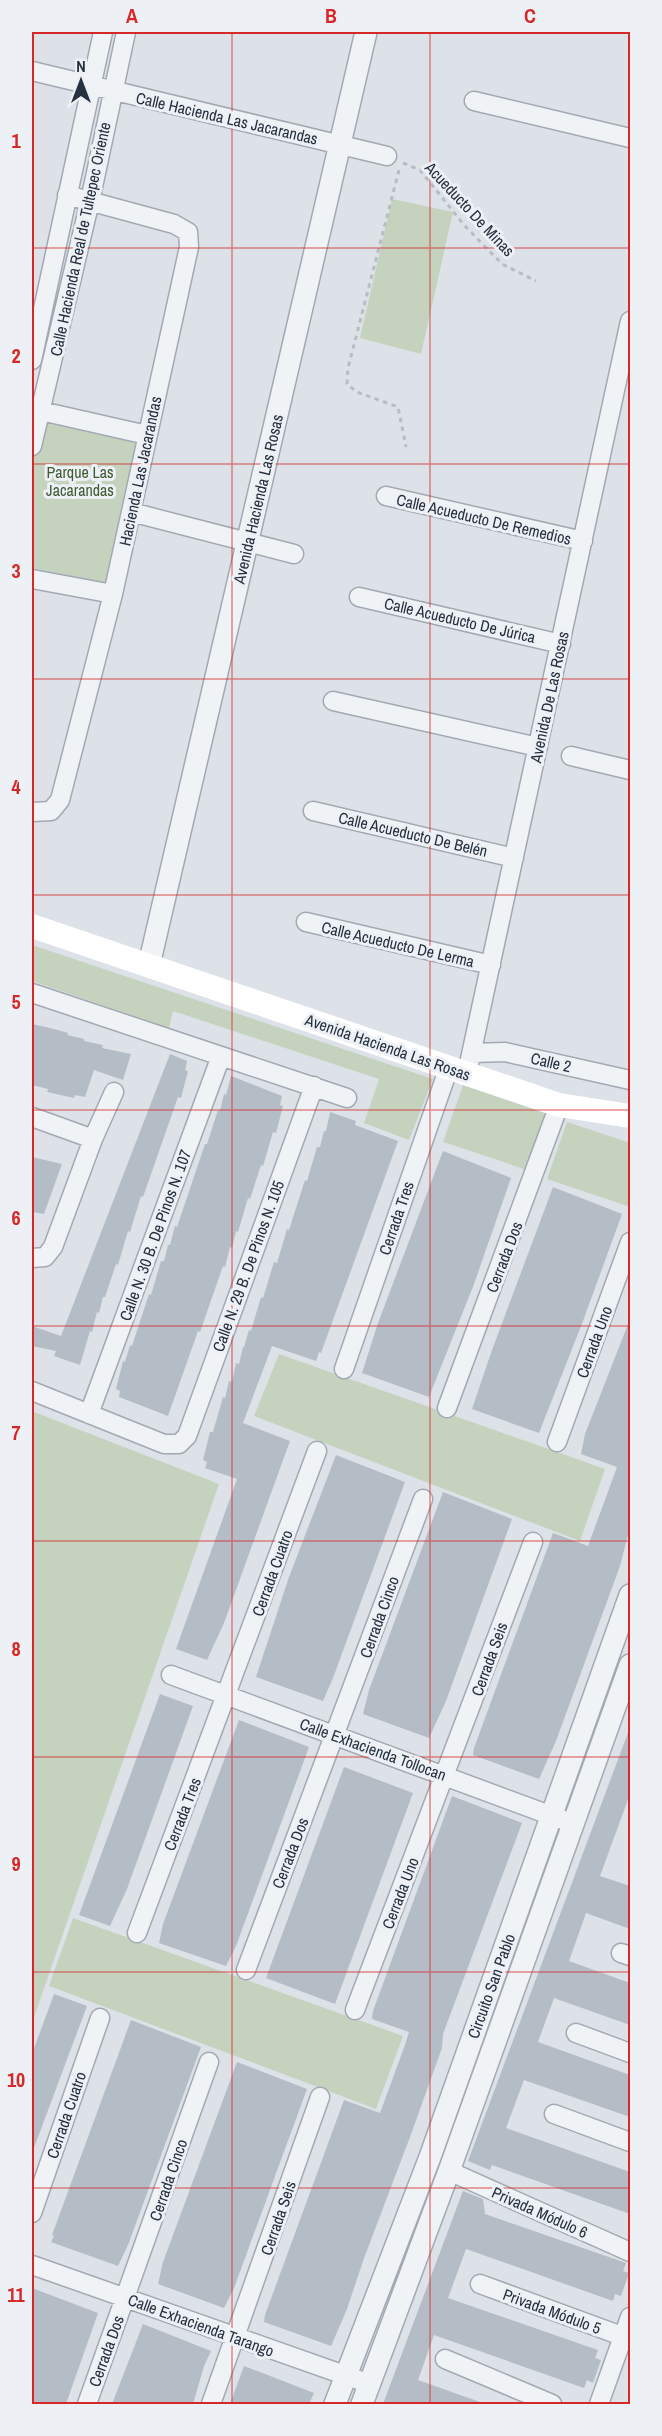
<svg xmlns="http://www.w3.org/2000/svg" width="662" height="2436" font-family="'Archivo Narrow',sans-serif">
<style>
.green{fill:#c5d2be}
.building{fill:#b4bcc5}
.lines{fill:none;stroke-linecap:round;stroke-linejoin:round}
.minor-casing{stroke:#a2a9b2;stroke-width:21}
.tertiary-casing{stroke:#a2a9b2;stroke-width:24}
.path{stroke:#b7bdc3;stroke-width:3;stroke-dasharray:4.5 4.5;stroke-linecap:butt}
.minor{stroke:#f0f3f6;stroke-width:18}
.tertiary{stroke:#f0f3f6;stroke-width:21}
.secondary{stroke:#fff;stroke-width:24}
.grid{fill:none;stroke:#d62828;stroke-width:1.5;stroke-opacity:0.55}
.labels{text-anchor:middle;stroke-width:6;stroke-linejoin:round;paint-order:stroke}
.street-label{font-size:16px;fill:#26313f;stroke:#edf1f5}
.park-label{font-size:16px;fill:#3e5b33;stroke:#edf1f5}
.neatline{fill:none;stroke:#d62828;stroke-width:2}
.grid-label{font-size:20px;text-anchor:middle;font-weight:bold;fill:#d62828}
</style>
<rect width="100%" height="100%" fill="#dde2e8"/>
<path class="green" d="M392,199L453,212L421,354L360,338Z
M41,422L138,443L107,584L32,568V466Z
M32,945L433,1079L409,1140L364,1123L379,1079L173,1011L169,1028L32,981Z
M463,1085L545,1113L527,1170L443,1142Z
M567,1122L630,1143V1207L547,1179Z
M279,1354L605,1469L580,1541L254,1416Z
M34,1412L219,1484L32,2023V1418Z
M73,1918L403,2036L376,2109L49,1986Z"/>
<path class="building" d="M32,1024L50,1028L68,1033L67,1035L84,1039V1041L103,1045L102,1048L131,1054L123,1080L94,1070L85,1097L75,1095L74,1098L47,1092L48,1089L32,1085Z
M170,1054L187,1061L185,1070L188,1071L181,1098L178,1097L143,1197L141,1196L130,1232L128,1231L118,1265L116,1264L105,1297H103L99,1313L97,1312L92,1332L90,1331L80,1365L54,1356L56,1351L32,1346V1326L61,1336Z
M231,1076L282,1096L280,1105L283,1106L276,1133L273,1132L263,1166L261,1165L250,1199L248,1198L238,1232L236,1231L232,1248L230,1247L225,1267L223,1266L200,1332L198,1331L168,1416L119,1397L120,1391L116,1389L123,1361L125,1362L130,1345L132,1346L149,1294L151,1295L161,1261H164L168,1245H170L175,1226L177,1227L205,1144H207L218,1110L220,1111L224,1094L226,1095Z
M330,1112L356,1121L355,1125L398,1141L321,1353L319,1352L316,1361L272,1346L243,1423L290,1441L224,1623L207,1660L176,1649L237,1479L205,1468L207,1462L203,1460L210,1432H213L223,1397L225,1398L229,1381L232,1382L236,1363L239,1364L243,1347H244L249,1330L251,1331L261,1297L263,1298L274,1262L277,1263L287,1229L289,1230L305,1180L307,1181L317,1147H320L324,1131H326Z
M443,1151L511,1178L474,1284L429,1397L362,1373L378,1323Z
M32,1157L62,1164L44,1214L32,1212Z
M553,1187L622,1214L583,1321L539,1433L472,1409L492,1350Z
M630,1319V1527L620,1566L556,1741L539,1779L473,1755L474,1748L553,1533L588,1546L617,1467L581,1454L585,1434Z
M336,1455L405,1482L333,1678L323,1701L256,1677L289,1577Z
M443,1492L512,1519L446,1701L429,1738L363,1714L369,1690Z
M160,1694L193,1706L127,1889L110,1926L79,1915Z
M239,1720L309,1747L236,1946L226,1966L159,1943L163,1924Z
M629,1730L630,1794L600,1876L630,1886V1929L586,1913L569,1961L630,1983V2025L554,1998L538,2042L630,2075V2117L524,2080L506,2128L630,2172V2214L492,2165L490,2170L468,2161Z
M344,1767L413,1793L335,2004L266,1978Z
M452,1796L522,1823L443,2034L442,2048L410,2137L363,2261L347,2309L331,2346L264,2322L265,2315L344,2100L380,2113L405,2045L409,2032L372,2019L373,2011Z
M54,1994L87,2006L32,2153V2054Z
M131,2020L201,2047L128,2245L118,2266L51,2242L54,2236L52,2235Z
M237,2062L307,2089L234,2288L224,2308L158,2284L163,2262Z
M463,2191L483,2199L485,2214L626,2263L623,2271L629,2273L621,2296L615,2294L613,2301L466,2249L448,2298L598,2350L595,2358L601,2360L593,2383L587,2380L584,2388L434,2335L418,2380L480,2402V2404H383Z
M32,2288L98,2313L66,2404H32Z
M143,2324L211,2351L204,2366L193,2404H112Z
M244,2366L314,2393L309,2404H230Z"/>
<g class="lines">
<g class="minor-casing">
<path id="minor" d="M32,71L387,156
M474,101L630,138
M32,360L103,32
M41,411L147,435
M32,446L90,201L126,32
M386,496L583,541
M131,512L294,554
M32,579L113,594
M359,597L561,644
M333,701L538,747
M571,756L630,770
M313,811L514,858
M32,812L51,811L60,800L113,594L189,247L188,232L174,224L67,195
M306,922L491,965
M32,993L347,1098
M472,1053L505,1052L630,1080
M467,1073L630,321
M32,1117L93,1139
M32,1258L45,1257L53,1247L93,1139L114,1092
M344,1369L449,1067
M32,1391L164,1444H179L187,1436L314,1086
M447,1408L559,1105
M89,1414L221,1056
M557,1442L630,1242
M171,1675L574,1824
M137,1933L317,1451
M621,1953L630,1956
M246,1970L423,1499
M355,2010L533,1542
M576,2033L630,2053
M554,2114L630,2142
M449,2171L630,2252
M32,2213L100,2018
M32,2265L370,2384
M480,2284L630,2339
M445,2359L552,2404
M87,2404L209,2062
M211,2404L320,2097
M599,2404L630,2317"/>
</g>
<g class="tertiary-casing">
<path id="tertiary" d="M149,965L366,32
M335,2404L430,2157L630,1595
M362,2404L449,2171L630,1665"/>
</g>
<path class="path" d="M403,163L420,170L464,225L502,264L536,281
M399,170L348,368L347,384L357,392L398,407L406,447"/>
<use href="#minor" class="minor"/>
<use href="#tertiary" class="tertiary"/>
<path class="secondary" d="M32,926L559,1105L630,1116"/>
</g>
<path class="grid" d="M232,32V2404M430,32V2404M32,248H630M32,464H630M32,679H630M32,895H630M32,1110H630M32,1326H630M32,1541H630M32,1757H630M32,1972H630M32,2188H630"/>
<g class="labels">
<g class="street-label">
<text transform="translate(227 118) rotate(13)" y="6">Calle Hacienda Las Jacarandas</text>
<text transform="translate(470 209) rotate(47)" y="6">Acueducto De Minas</text>
<text transform="translate(80 239) rotate(-78)" y="6">Calle Hacienda Real de Tultepec Oriente</text>
<text transform="translate(140 471) rotate(-78)" y="6">Hacienda Las Jacarandas</text>
<text transform="translate(258 499) rotate(-77)" y="6">Avenida Hacienda Las Rosas</text>
<text transform="translate(484 519) rotate(13)" y="6">Calle Acueducto De Remedios</text>
<text transform="translate(460 620) rotate(13)" y="6">Calle Acueducto De Júrica</text>
<text transform="translate(549 697) rotate(-78)" y="6">Avenida De Las Rosas</text>
<text transform="translate(413 834) rotate(13)" y="6">Calle Acueducto De Belén</text>
<text transform="translate(398 944) rotate(13)" y="6">Calle Acueducto De Lerma</text>
<text transform="translate(388 1047) rotate(19)" y="6">Avenida Hacienda Las Rosas</text>
<text transform="translate(551 1062) rotate(13)" y="6">Calle 2</text>
<text transform="translate(396 1218) rotate(-71)" y="6">Cerrada Tres</text>
<text transform="translate(155 1235) rotate(-70)" y="6">Calle N. 30 B. De Pinos N. 107</text>
<text transform="translate(504 1257) rotate(-69)" y="6">Cerrada Dos</text>
<text transform="translate(248 1266) rotate(-70)" y="6">Calle N. 29 B. De Pinos N. 105</text>
<text transform="translate(594 1342) rotate(-70)" y="6">Cerrada Uno</text>
<text transform="translate(272 1573) rotate(-70)" y="6">Cerrada Cuatro</text>
<text transform="translate(379 1617) rotate(-70)" y="6">Cerrada Cinco</text>
<text transform="translate(489 1659) rotate(-70)" y="6">Cerrada Seis</text>
<text transform="translate(373 1749) rotate(20)" y="6">Calle Exhacienda Tollocan</text>
<text transform="translate(182 1814) rotate(-69)" y="6">Cerrada Tres</text>
<text transform="translate(290 1853) rotate(-69)" y="6">Cerrada Dos</text>
<text transform="translate(400 1893) rotate(-69)" y="6">Cerrada Uno</text>
<text transform="translate(491 1986) rotate(-70)" y="6">Circuito San Pablo</text>
<text transform="translate(66 2115) rotate(-71)" y="6">Cerrada Cuatro</text>
<text transform="translate(168 2180) rotate(-71)" y="6">Cerrada Cinco</text>
<text transform="translate(540 2212) rotate(24)" y="6">Privada Módulo 6</text>
<text transform="translate(278 2218) rotate(-71)" y="6">Cerrada Seis</text>
<text transform="translate(552 2311) rotate(20)" y="6">Privada Módulo 5</text>
<text transform="translate(201 2325) rotate(20)" y="6">Calle Exhacienda Tarango</text>
<text transform="translate(106 2351) rotate(-70)" y="6">Cerrada Dos</text>
</g>
<g class="park-label">
<text x="80" y="478">Parque Las<tspan x="80" dy="18">Jacarandas</tspan></text>
</g>
</g>
<rect width="662" height="2436" fill="none" stroke="#edf1f5" stroke-width="66"/>
<g transform="translate(81 81)" stroke="#edf1f5" stroke-width="4.5" paint-order="stroke">
<path d="M0-4.5L10 22L0 15L-10 22Z" fill="#26313f"/>
<text y="-9" font-size="16" font-weight="bold" text-anchor="middle" fill="#26313f">N</text>
</g>
<rect x="33" y="33" width="596" height="2370" class="neatline"/>
<g class="grid-label">
<text x="132" y="23">A</text>
<text x="331" y="23">B</text>
<text x="530" y="23">C</text>
<text x="16" y="148">1</text>
<text x="16" y="363">2</text>
<text x="16" y="578">3</text>
<text x="16" y="794">4</text>
<text x="16" y="1009">5</text>
<text x="16" y="1225">6</text>
<text x="16" y="1440">7</text>
<text x="16" y="1656">8</text>
<text x="16" y="1871">9</text>
<text x="16" y="2087">10</text>
<text x="16" y="2302">11</text>
</g>
</svg>
